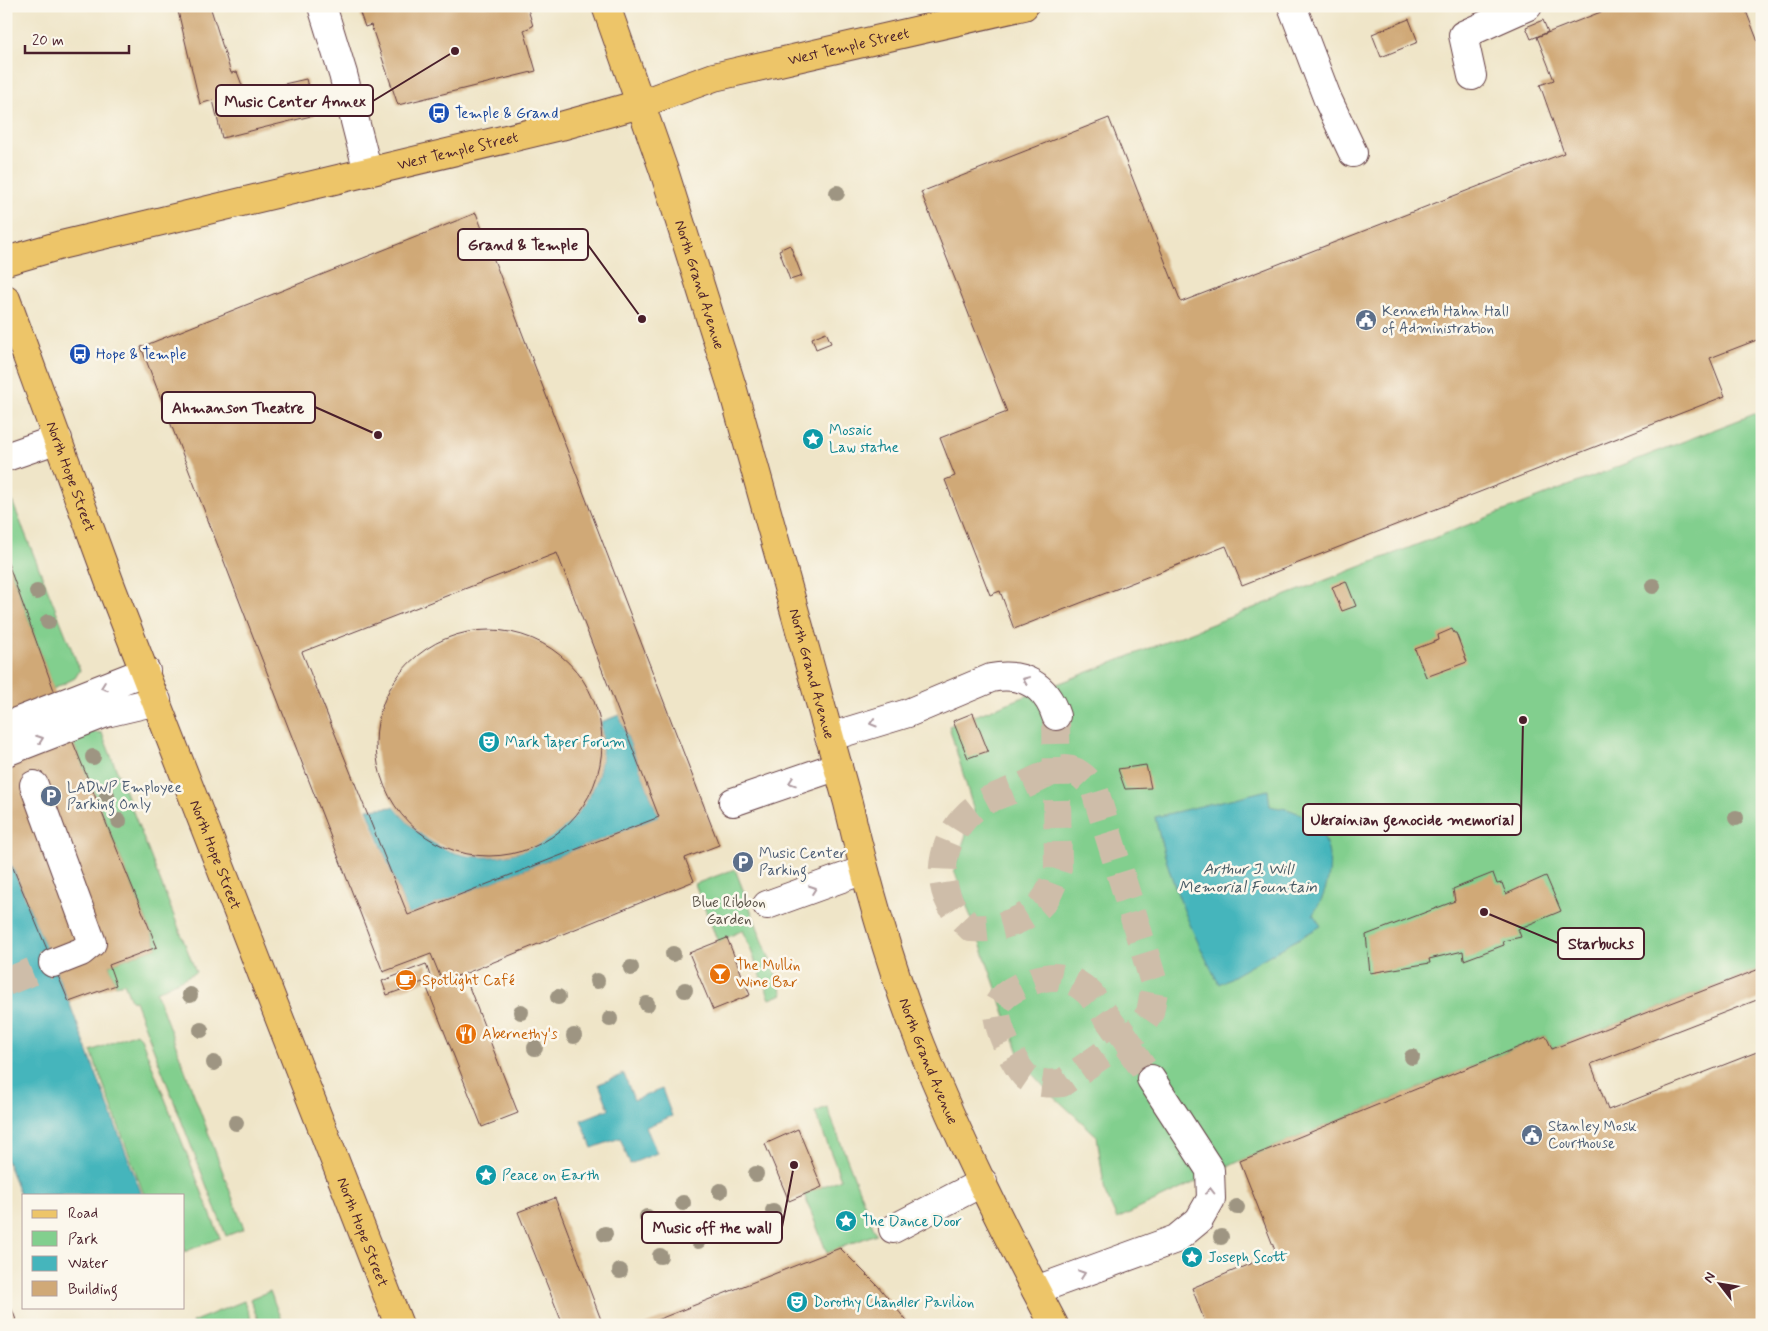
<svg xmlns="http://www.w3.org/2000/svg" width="1768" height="1331" font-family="Mynerve,sans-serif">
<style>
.green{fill:#82cf8e;stroke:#66775c}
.water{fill:#45b5bc;stroke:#486a74}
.building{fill:#d0a977;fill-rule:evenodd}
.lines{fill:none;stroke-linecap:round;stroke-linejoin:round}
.minor-tunnel{stroke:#cebda9;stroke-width:28;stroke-dasharray:28 14;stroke-linecap:butt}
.minor-casing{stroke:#633d43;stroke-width:30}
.major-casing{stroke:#633d43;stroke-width:30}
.minor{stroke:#fff;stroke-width:28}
.major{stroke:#edc569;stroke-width:28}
.tree{fill:#9e9582}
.oneway{stroke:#ae9aa0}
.labels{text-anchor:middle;stroke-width:5;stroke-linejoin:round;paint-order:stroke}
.street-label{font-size:15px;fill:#4a1f2b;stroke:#fbf7ec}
.transit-label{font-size:15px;fill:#164399;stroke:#fbf7ec;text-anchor:start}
.service-label{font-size:15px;fill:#4e5e75;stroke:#fbf7ec;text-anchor:start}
.culture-label{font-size:15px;fill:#0d838f;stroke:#fbf7ec;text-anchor:start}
.park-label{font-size:15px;fill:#5b5449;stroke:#fbf7ec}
.food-label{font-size:15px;fill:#c56008;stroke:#fbf7ec;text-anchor:start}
.water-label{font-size:16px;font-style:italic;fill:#485b65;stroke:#fbf7ec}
.leader{fill:none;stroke:#4a1f2b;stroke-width:2}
.callout-dot{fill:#4a1f2b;stroke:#fbf7ec;stroke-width:2}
.callout{fill:#fbf7ec;stroke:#4a1f2b;stroke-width:2}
.callout-label{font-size:16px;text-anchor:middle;font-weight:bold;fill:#4a1f2b}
</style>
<rect width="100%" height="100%" fill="#fbf7ec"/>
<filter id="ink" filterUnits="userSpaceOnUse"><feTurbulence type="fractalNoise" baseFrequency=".02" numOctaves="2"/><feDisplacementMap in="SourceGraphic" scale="10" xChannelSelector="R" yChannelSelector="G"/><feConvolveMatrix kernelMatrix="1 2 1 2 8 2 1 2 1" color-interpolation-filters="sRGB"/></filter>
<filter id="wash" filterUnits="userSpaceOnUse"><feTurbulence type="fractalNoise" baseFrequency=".0096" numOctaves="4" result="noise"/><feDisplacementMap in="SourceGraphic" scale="20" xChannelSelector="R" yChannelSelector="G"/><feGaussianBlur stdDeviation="1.12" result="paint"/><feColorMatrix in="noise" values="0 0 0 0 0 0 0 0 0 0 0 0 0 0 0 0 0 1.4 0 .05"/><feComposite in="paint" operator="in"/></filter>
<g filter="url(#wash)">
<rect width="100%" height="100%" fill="#efe5c8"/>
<path class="green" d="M1762,411V968L1552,1049L1546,1036L1240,1161L1117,1219L1105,1193L1097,1136L1049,1092L1023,1064L954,870L974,811L949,726Z
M6,486L80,670L75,678L53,689L6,557Z
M94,732L102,733L196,972L156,992L244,1229L226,1236L135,1001L131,1000L124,983L116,985L109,965L157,947L72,740Z
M735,869L783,994L770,999L743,930L718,942L695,884Z
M136,1033L141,1038L220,1238L184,1252V1195H144L91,1051Z
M827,1107L876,1234L827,1253L804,1194L841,1179L815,1112Z
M270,1291L283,1325H260L250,1299Z
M244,1301L253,1325H193L192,1322Z"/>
<path class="water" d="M619,715L659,817L408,915L367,809L394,807C405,820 418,834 433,843C493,879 575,842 597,779C603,761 603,740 601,722Z
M1268,790L1270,806C1276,808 1284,808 1290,810C1338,826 1338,878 1313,914L1321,926L1219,984C1190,930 1168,877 1155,817Z
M6,851L69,1002L142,1195H24V1204L6,1159Z
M624,1074L634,1100L662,1089L672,1116L646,1127L657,1153L630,1164L620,1138L592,1148L581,1120L609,1109L599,1084Z"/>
<g id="blocks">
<path class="building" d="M198,6H210L231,73L237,72L245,93L306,79L315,115L222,138L213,100L200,104L178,11Z
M363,6H527L533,26L524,30L536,71L398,105L371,25L365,27L360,13L365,11Z
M1616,6H1744L1762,52V338L1710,358L1725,396L1242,585L1226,546L1014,629L1000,591L990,595L945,480L955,476L940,438L1007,412L921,192L1109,118L1181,302L1564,153L1540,85L1554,80L1537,37Z
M1409,19L1418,42L1381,57L1372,34Z
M1543,20L1548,32L1531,39L1526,27Z
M476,213L719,845L685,858L694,881L464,974L518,1113L482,1127L427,988L460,975L442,981L431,954L383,972L141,347ZM557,553L659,817L408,915L302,652Z
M790,245L802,276L790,280L779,250Z
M826,332L831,343L816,349L812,338Z
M6,558L72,740L157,947L109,965L116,985L69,1002L6,851Z
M1346,581L1356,606L1342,611L1332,587Z
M1452,629L1454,633H1456L1467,662L1426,677L1415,649L1439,640L1438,635Z
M376 743a113 113 0 1 1 226 0a113 113 0 1 1-226 0Z
M973,713L988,751L968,758L953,721Z
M1146,765L1151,788L1125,789L1118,769Z
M1493,873L1497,884L1502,883L1506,894L1546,876L1561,911L1518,929L1521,937L1503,941L1504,945L1464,960L1463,951L1429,959L1430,963L1370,973L1366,935L1455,901L1453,889Z
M727,938L750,995L713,1010L689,953Z
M426,964L431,979L387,995L382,981Z
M1762,968V998L1591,1064L1608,1110L1762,1050V1325H1206L1192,1288L1276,1253L1240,1161L1546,1036L1552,1049Z
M798,1129L822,1187L789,1201L765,1144Z
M555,1198L603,1325H563L518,1212Z
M840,1248L878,1286L910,1325H644Z
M6,1294L18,1325H6Z"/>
</g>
</g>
<g filter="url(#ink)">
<use href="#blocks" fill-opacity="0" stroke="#633d43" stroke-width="1"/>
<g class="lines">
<path class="minor-tunnel" d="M1056,716L1058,868C1054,881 1049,897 1039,906C1020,923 995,930 971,928C966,923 960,917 955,911C929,875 947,823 984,802C995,796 1008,792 1020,787C1033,782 1051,770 1066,769C1078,769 1087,780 1094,788L1155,986L1150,1013L1138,1030L1062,1083C1052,1084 1039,1084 1029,1079C1016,1071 991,1018 998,1004C1006,988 1045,973 1062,978C1074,981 1082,986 1091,995L1151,1079
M6,982L53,963"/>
<g class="minor-casing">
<path id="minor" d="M322,6L343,74L368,172
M1292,6L1328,100L1353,153
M1472,76L1463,35L1528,6
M6,457L58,439
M6,726L146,671
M829,737L908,713L991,678C1023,672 1046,685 1056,716
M6,752L106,713L157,701
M34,785L92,943L81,952L53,963
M733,802L838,766
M767,905L864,870
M893,1229L983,1182
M1036,1290L1176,1239L1199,1220L1211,1199L1210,1170L1151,1079"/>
</g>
<g class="major-casing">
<g id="major">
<path id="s1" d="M606,6L664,171L733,390L848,803C867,884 890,967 921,1045C959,1141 1006,1234 1054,1325"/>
<path id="s2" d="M6,261L61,245L561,126L640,104L714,77L1024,6"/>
<path id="s3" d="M6,299L112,589L399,1325"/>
</g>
</g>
<use href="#minor" class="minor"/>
<use href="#major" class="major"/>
</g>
<g class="tree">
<circle cx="837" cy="193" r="8"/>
<circle cx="1653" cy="586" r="8"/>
<circle cx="37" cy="592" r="8"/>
<circle cx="48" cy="622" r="8"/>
<circle cx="93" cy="757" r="8"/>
<circle cx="107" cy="795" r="8"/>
<circle cx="1736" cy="818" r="8"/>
<circle cx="119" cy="821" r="8"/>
<circle cx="673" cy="954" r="8"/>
<circle cx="631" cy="968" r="8"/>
<circle cx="597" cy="981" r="8"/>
<circle cx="685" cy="990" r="8"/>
<circle cx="190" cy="995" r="8"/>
<circle cx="558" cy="997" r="8"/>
<circle cx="647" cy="1004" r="8"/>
<circle cx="521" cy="1012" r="8"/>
<circle cx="610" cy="1019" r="8"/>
<circle cx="201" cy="1030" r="8"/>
<circle cx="574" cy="1036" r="8"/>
<circle cx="535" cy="1048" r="8"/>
<circle cx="1412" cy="1057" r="8"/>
<circle cx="214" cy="1063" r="8"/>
<circle cx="236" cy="1123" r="8"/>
<circle cx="756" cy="1174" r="8"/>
<circle cx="720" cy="1191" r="8"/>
<circle cx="683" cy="1203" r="8"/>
<circle cx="1237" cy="1207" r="8"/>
<circle cx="773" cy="1211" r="8"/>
<circle cx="647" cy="1217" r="8"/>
<circle cx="605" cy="1234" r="8"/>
<circle cx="1221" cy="1237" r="8"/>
<circle cx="698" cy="1241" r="8"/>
<circle cx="660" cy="1256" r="8"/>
<circle cx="620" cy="1271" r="8"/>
</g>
<defs><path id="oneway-chevron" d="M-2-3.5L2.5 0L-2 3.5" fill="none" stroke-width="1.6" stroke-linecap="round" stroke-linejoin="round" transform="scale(1.25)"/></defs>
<g class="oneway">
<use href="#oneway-chevron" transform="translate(1026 680) rotate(-157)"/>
<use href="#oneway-chevron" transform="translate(104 687) rotate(160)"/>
<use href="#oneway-chevron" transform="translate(873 723) rotate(163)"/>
<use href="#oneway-chevron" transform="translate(40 739) rotate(-20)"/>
<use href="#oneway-chevron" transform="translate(792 782) rotate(161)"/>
<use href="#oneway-chevron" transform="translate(813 889) rotate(-20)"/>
<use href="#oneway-chevron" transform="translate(1210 1191) rotate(-90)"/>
<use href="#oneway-chevron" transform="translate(1082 1274) rotate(-19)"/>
</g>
</g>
<defs>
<g id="bus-disc" transform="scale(1.125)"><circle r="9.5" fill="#1a4fb4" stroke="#fbf7ec"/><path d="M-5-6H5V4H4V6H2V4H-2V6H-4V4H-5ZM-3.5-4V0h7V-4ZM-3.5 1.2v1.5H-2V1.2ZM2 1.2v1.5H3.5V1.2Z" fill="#fff"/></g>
<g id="civic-disc" transform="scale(1.125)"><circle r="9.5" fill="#5c6f8a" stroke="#fbf7ec"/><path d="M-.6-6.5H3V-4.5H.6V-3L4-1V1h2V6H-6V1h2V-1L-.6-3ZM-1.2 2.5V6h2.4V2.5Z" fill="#fff"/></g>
<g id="sight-disc" transform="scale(1.125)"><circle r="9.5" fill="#0f9aa8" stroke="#fbf7ec"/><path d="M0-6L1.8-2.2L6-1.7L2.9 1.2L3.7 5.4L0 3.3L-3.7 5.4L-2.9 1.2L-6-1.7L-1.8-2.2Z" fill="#fff"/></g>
<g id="theatre-disc" transform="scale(1.125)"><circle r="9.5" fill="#0f9aa8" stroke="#fbf7ec"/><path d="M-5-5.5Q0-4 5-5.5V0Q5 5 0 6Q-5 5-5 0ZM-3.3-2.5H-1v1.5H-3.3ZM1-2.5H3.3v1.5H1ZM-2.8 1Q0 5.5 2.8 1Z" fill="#fff"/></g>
<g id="parking-disc" transform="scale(1.125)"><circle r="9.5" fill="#5c6f8a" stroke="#fbf7ec"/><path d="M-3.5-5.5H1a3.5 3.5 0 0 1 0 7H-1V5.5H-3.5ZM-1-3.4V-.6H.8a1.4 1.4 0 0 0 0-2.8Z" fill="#fff"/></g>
<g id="bar-disc" transform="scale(1.125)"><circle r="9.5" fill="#e8710a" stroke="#fbf7ec"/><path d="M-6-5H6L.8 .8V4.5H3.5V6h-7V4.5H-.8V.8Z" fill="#fff"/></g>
<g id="cafe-disc" transform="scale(1.125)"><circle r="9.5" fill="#e8710a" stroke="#fbf7ec"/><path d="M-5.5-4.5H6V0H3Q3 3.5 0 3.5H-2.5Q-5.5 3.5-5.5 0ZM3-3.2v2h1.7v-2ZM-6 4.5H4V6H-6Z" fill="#fff"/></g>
<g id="restaurant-disc" transform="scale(1.125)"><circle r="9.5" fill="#e8710a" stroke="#fbf7ec"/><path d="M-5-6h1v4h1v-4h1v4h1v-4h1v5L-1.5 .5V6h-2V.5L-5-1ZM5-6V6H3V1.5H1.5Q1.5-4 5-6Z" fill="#fff"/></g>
</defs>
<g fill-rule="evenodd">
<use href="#bus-disc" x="439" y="113"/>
<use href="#civic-disc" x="1366" y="320"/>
<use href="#bus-disc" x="80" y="354"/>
<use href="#sight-disc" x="813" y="439"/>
<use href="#theatre-disc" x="489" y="742"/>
<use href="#parking-disc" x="51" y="796"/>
<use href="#parking-disc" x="743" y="862"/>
<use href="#bar-disc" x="720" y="974"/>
<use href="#cafe-disc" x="406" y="980"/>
<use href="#restaurant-disc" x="466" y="1034"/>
<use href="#civic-disc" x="1532" y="1135"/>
<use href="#sight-disc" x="486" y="1175"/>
<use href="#sight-disc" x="846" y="1221"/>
<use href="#sight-disc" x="1192" y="1257"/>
<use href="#theatre-disc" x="797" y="1302"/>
</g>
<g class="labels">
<g class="street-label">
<text dy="5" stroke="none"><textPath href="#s2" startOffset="870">West Temple Street</textPath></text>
<text dy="5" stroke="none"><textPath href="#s2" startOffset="465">West Temple Street</textPath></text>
<text dy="5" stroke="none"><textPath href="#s1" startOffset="294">North Grand Avenue</textPath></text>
<text dy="5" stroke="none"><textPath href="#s3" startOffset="189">North Hope Street</textPath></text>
<text dy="5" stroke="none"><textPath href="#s1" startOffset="699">North Grand Avenue</textPath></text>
<text dy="5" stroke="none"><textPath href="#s3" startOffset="594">North Hope Street</textPath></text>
<text dy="5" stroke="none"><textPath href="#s1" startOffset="1104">North Grand Avenue</textPath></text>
<text dy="5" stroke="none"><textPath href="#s3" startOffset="999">North Hope Street</textPath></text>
</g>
<g class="transit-label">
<text x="455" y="118">Temple &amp; Grand</text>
<text x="96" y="359">Hope &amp; Temple</text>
</g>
<g class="service-label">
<text x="1382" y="316">Kenneth Hahn Hall<tspan x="1382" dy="17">of Administration</tspan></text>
<text x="67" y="792">LADWP Employee<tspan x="67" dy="17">Parking Only</tspan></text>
<text x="759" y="858">Music Center<tspan x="759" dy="17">Parking</tspan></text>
<text x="1548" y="1131">Stanley Mosk<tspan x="1548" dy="17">Courthouse</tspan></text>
</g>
<g class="culture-label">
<text x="829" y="435">Mosaic<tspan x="829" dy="17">Law statue</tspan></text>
<text x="505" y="747">Mark Taper Forum</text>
<text x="502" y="1180">Peace on Earth</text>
<text x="862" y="1226">The Dance Door</text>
<text x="1208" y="1262">Joseph Scott</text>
<text x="813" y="1307">Dorothy Chandler Pavilion</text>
</g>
<g class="park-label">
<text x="729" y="907">Blue Ribbon<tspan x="729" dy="17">Garden</tspan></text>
</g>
<g class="food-label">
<text x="736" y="970">The Mullin<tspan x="736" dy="17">Wine Bar</tspan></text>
<text x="422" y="985">Spotlight Café</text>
<text x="482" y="1039">Abernethy's</text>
</g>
<g class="water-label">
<text x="1248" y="874">Arthur J. Will<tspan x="1248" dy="18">Memorial Fountain</tspan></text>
</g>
</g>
<path class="leader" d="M455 51L373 101M642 319L588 245M378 435L315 407M1523 720L1521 819M1484 912L1558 943M794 1165L782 1227"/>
<g class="callout-dot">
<circle cx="455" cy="51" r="5"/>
<circle cx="642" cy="319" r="5"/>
<circle cx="378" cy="435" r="5"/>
<circle cx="1523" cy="720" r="5"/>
<circle cx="1484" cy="912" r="5"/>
<circle cx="794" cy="1165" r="5"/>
</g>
<g class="callout">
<rect x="216" y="85" width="157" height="31" rx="5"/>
<rect x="458" y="229" width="130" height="31" rx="5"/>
<rect x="162" y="392" width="153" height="31" rx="5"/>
<rect x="1303" y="804" width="218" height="31" rx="5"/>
<rect x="1558" y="928" width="86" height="31" rx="5"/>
<rect x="642" y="1212" width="140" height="31" rx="5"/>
</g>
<g class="callout-label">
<text x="295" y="107">Music Center Annex</text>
<text x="523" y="250">Grand &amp; Temple</text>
<text x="238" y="413">Ahmanson Theatre</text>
<text x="1412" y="825">Ukrainian genocide memorial</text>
<text x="1601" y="949">Starbucks</text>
<text x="712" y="1233">Music off the wall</text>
</g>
<rect width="1768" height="1331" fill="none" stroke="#fbf7ec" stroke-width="25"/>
<rect x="22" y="1194" width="162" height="115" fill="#fbf7ec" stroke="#b4a19f"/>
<rect x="32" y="1210" width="25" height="8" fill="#edc569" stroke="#b4a19f"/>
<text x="68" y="1218" font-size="15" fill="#4a1f2b">Road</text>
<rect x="32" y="1231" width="25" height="15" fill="#82cf8e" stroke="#b4a19f"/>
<text x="68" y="1244" font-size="15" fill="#4a1f2b">Park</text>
<rect x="32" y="1256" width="25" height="15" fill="#45b5bc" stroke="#b4a19f"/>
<text x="68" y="1268" font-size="15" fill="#4a1f2b">Water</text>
<rect x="32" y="1281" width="25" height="15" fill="#d0a977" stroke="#b4a19f"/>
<text x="68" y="1294" font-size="15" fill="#4a1f2b">Building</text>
<g transform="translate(1720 1284) rotate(301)" stroke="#fbf7ec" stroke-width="4" paint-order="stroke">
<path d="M0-4L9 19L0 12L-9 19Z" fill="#4a1f2b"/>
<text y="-8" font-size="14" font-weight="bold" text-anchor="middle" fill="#4a1f2b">N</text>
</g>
<path d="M25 45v8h104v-8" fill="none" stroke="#4a1f2b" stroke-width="2.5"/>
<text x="32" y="45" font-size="15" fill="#4a1f2b" stroke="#fbf7ec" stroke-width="4" paint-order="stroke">20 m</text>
</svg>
